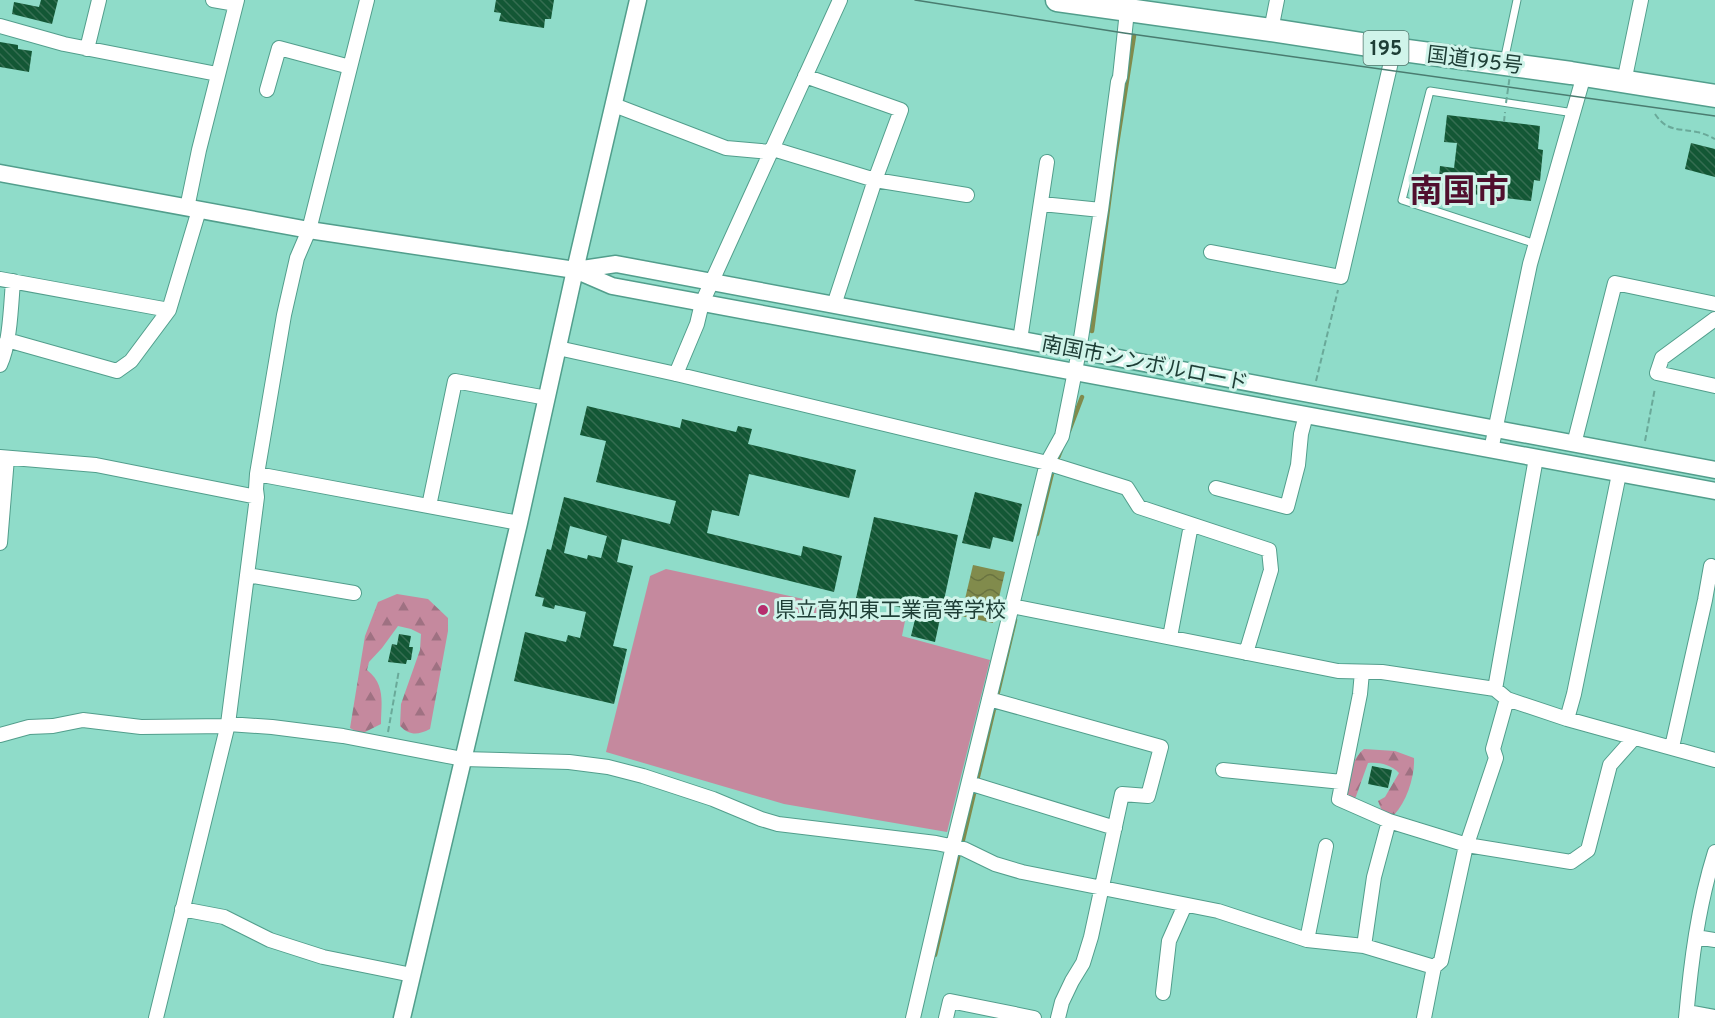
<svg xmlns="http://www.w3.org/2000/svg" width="1715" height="1018" font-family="Overpass,'Noto Sans JP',sans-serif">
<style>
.forest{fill:url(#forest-firs)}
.pitch{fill:#c5899e}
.water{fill:url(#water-waves)}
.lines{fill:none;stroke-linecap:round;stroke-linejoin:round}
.stream{stroke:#818b4c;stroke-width:4.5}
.building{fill:url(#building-back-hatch);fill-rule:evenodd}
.service-casing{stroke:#529e8c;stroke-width:9}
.minor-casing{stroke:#529e8c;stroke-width:16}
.tertiary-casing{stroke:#529e8c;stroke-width:19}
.trunk-casing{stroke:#529e8c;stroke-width:25}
.path{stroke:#6aa999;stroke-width:2;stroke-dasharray:6 3;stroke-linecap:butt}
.service{stroke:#fff;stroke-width:7}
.minor{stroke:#fff;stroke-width:14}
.tertiary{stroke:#fff;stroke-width:16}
.trunk{stroke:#fff;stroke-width:22}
.tram{stroke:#4a7c70;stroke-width:1.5}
.path-bridge{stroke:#6aa999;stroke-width:2;stroke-dasharray:6 3;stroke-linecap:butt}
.poi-dot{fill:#b62e6e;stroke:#d0f4ea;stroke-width:2}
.labels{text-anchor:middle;stroke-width:6;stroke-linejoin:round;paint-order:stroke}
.shield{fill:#d0f4ea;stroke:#53756c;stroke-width:1.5}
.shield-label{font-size:20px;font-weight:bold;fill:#1e3e36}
.street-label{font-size:21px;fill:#1e3e36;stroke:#d0f4ea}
.poi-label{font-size:21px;fill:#1e3e36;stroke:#d0f4ea;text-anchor:start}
.town-label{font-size:33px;font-weight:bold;fill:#510f2e;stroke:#d0f4ea}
</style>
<defs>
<pattern id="forest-firs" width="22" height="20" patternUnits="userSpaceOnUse" patternTransform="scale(1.5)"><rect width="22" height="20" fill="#c5899e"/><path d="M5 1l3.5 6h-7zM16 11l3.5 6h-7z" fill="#9f7182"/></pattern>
<pattern id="water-waves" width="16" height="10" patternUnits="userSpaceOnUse" patternTransform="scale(1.5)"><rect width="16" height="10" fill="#818b4c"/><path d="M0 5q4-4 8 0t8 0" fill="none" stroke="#697340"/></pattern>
<pattern id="building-back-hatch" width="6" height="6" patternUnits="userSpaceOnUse" patternTransform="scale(1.5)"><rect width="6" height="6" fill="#135735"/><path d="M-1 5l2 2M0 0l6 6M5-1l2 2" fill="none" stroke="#356d51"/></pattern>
</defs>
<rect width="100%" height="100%" fill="#8fdcc9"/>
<path class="forest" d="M397,594L428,599L448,618V631L430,729C418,735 410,736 400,726L401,704L420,650L421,634L411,629L398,626L382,648L369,662L367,670C386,685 381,703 381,724L361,734L350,728L365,636L378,602Z
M1364,749L1395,751L1414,758C1415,776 1407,801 1394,815L1382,811L1378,801L1385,797L1399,773C1392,765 1379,762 1368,763L1355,799L1346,795C1348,780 1351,759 1364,749Z"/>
<path class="pitch" d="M666,569L905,621L902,636L990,660L947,832L784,804L606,752L650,576Z"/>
<path class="water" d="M973,565L1005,572L993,623L961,616Z"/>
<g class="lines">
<path class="stream" d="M1092,331L1114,163L1134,36
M1069,431L1082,397
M1037,534L1052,473L1061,450
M962,844L1015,620
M935,955L959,853"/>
</g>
<path class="building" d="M41,0H58L52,24L12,14L14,2L39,7Z
M496,0H554L551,19H545L544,28L499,21L501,13L494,12Z
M0,42L18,45V49L32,51L29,72L0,67Z
M1447,115L1540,126L1538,149L1543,150L1540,181L1534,180L1531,201L1438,190L1440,166L1454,168L1457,143L1444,142Z
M1691,143L1715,149V177L1685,169Z
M587,406L680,428L682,419L736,432L738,426L752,429L748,444L856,470L849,498L749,474L739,516L712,510L707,533L801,556L803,546L842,556L834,592L622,539L617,562L633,566L613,646L627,649L614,704L514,681L525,632L566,642L568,635L580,638L586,612L555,605L554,609L542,606L544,598L535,596L547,549L551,550L564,497L670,524L676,501L596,482L606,441L580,435ZM570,526L607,536L601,558L588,555L587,559L564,553Z
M975,492L1022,504L1013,542L993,537L990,549L962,543Z
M874,517L958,535L935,642L911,636L917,611L856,598Z
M399,634L411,636L409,647H413L411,660H407L406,664L388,662L392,644L397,645Z
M1372,766L1392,770L1388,788L1368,784Z"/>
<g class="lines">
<g class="service-casing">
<path id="service" d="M1504,61L1517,0
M1536,244L1402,200L1430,91L1574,113"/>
</g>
<g class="minor-casing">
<path id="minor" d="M213,0L236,4
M0,26L64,44L217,74
M1271,30L1277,0
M87,49L99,0
M805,76L901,110L875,180L834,305
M1624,82L1641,0
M267,90L279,48L350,67
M614,105L726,148L771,152
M773,149L875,180L967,195
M1042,204L1101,210
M187,208L199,150L237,0
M1211,252L1341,277L1394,49
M0,279L169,310
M1715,319L1662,358L1657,373L1715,386
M7,340L117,371L131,361L169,310L199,210
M1020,340L1047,162
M558,348L676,374L1047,463L1127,488L1139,507L1269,550L1271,570L1246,653
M0,365C10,344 11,306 13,281
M676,374L697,324L702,303L840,0
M1574,444L1615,283L1715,304
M1491,450L1530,264L1584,75
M0,457L96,465L257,497
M257,474L519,523
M1216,488L1287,507L1298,465L1301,434L1306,415
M429,506L455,381L547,398
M0,543L7,458
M247,575L354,593
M1012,606L1338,671L1382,672L1495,689L1507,699L1567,719L1715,760
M1170,637L1191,525
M1362,672L1360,694L1339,799L1389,821L1374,877L1364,946
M1495,689L1536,458
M989,699L1161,747L1148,796L1122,794L1091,937L1083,963L1072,981L1062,1002L1058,1018
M1567,719L1574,694L1619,474
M228,724L272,727L343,736L463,759L569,762L608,767L643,776L713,799L761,819L778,824L936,843L964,849L995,864L1022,872L1218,911L1307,940L1364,946L1434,967L1424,1018
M0,735L29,727L53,726L83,720L141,727L228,726
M1672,747L1705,600L1711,566
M1223,770L1342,782
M969,783L1115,828
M1389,821L1467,845L1571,862L1588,850L1610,765L1634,738
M182,909L224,917L270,940L323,957L412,975
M1696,937L1715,940
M1307,940L1326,846
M1434,967L1441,961L1465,850L1496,758L1493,749L1507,699
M1163,993L1169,941L1185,905
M1687,1012L1715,1017
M156,1018L228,724L257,497L256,489L257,474L284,315L297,258L309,230L367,0
M913,1018L953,846L1047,463L1062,436L1079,351L1101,210L1118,82L1120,77L1127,11
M946,1018L950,1001L1034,1018
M1686,1018C1691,962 1698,906 1715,852"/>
</g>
<g class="tertiary-casing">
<path id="tertiary" d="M0,173L309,230L575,270L612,286L1715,491
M576,270L616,264L1715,470
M402,1018L519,523L575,270L638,0"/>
</g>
<g class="trunk-casing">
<path id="trunk" d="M1057,0L1271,30L1394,49L1571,73L1715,96"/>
</g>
<path class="path" d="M1655,114C1667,132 1678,128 1697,132C1703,133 1709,136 1715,139
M1504,122L1505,112
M1316,381L1338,290
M1645,441L1655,388
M388,732L399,670"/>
<use href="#service" class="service"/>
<use href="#minor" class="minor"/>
<use href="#tertiary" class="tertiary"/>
<use href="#trunk" class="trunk"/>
<path class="tram" d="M915,0L1124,33L1715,116"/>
<path class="path-bridge" d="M1506,103L1512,61"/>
</g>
<circle class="poi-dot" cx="763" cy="610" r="6"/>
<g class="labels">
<rect class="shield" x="1363.5" y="31" width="45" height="34" rx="4.5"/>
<g class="shield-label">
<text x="1386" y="55">195</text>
</g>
<g class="street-label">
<text transform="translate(1475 60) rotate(7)" y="7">国道195号</text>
<text transform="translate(1145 363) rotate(11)" y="7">南国市シンボルロード</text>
</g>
<g class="poi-label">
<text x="775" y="617">県立高知東工業高等学校</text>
</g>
<g class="town-label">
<text x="1459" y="202">南国市</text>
</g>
</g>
</svg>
